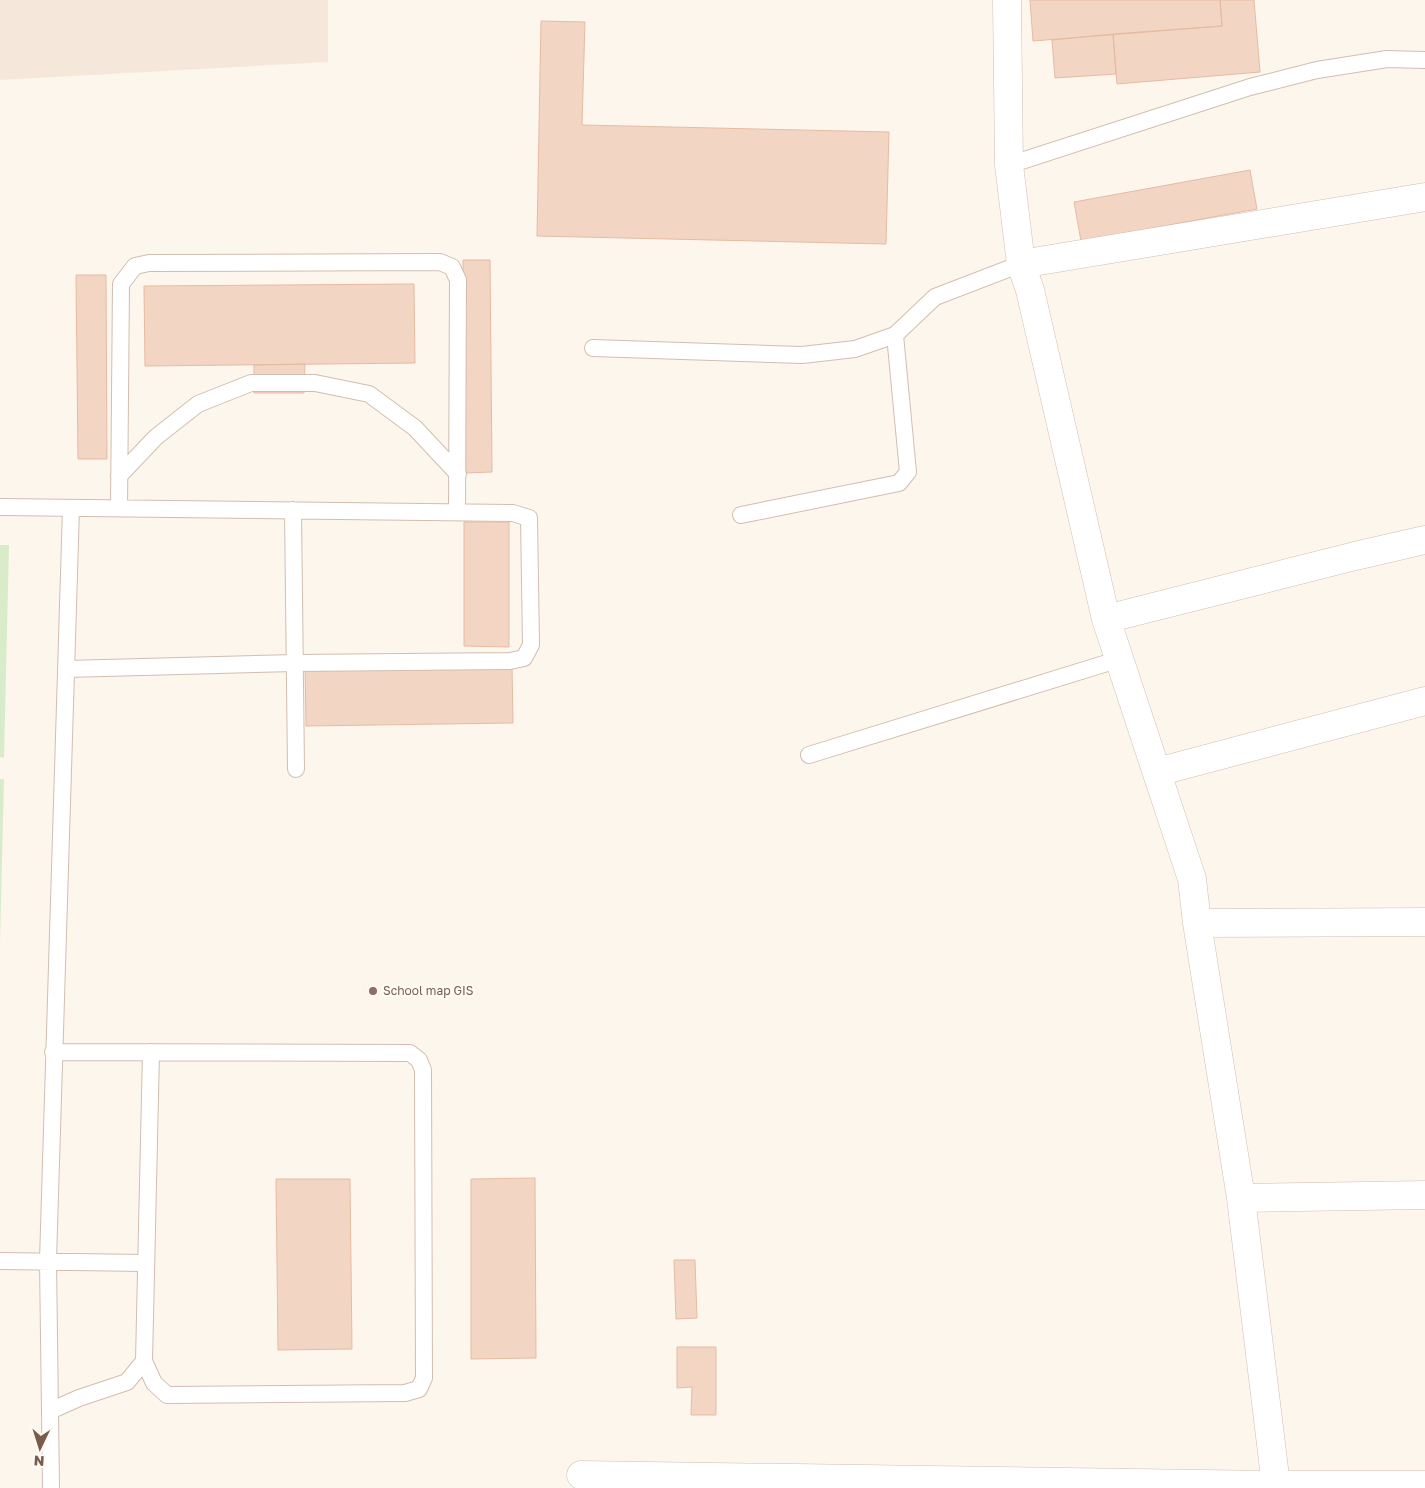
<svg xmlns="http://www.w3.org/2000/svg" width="1425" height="1488" font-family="'Golos Text',sans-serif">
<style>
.residential{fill:#f5e8da}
.green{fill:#d8ecc9}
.building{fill:#f3d5c3;stroke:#e6bba3}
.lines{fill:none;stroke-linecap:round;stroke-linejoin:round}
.lane-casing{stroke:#d1beb0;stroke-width:18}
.street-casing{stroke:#d1beb0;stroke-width:29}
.lane{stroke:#fff;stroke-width:16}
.street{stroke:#fff;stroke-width:28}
.education-dot{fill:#8d6e63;stroke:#fffaf3;stroke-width:2}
.labels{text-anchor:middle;stroke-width:5;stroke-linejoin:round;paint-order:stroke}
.education-label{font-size:12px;fill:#785e54;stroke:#fffaf3;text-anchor:start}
</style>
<rect width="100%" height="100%" fill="#fdf6ec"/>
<path class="residential" d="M0,0H328V62L0,80Z"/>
<path class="green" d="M0,545H9L4,758L0,757Z
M0,779H4L0,943Z"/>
<path class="building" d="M1030,0H1220L1222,26L1033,41Z
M1220,0H1254L1260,72L1117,84L1113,34L1222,26Z
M541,21L585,22L582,125L889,132L886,244L537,236Z
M1113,34L1116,74L1055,78L1052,40Z
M1250,170L1257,209L1081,241L1074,202Z
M463,260H490L492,472L465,473Z
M76,275H106L107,459H78Z
M414,284L415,363L145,366L144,286Z
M305,364L304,393H254V365Z
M464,522H509V647L464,646Z
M512,664L513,723L306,726L305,666Z
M535,1178L536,1358L471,1359V1179Z
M276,1179H350L352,1349L278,1350Z
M674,1260H695L697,1318L676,1319Z
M677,1347H716V1415H691L692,1387L677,1388Z"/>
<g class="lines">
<g class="lane-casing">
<path id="lane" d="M1009,165L1250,87L1317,70L1387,59L1425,60
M593,348L802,355L855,349L895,335
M119,476L156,437L198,404L251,383H315L369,394L415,428L458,474
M0,507L513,513L529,518L531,645L524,658L510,661L295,663L66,669
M119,508L121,284L135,266L149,263L440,262L452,267L458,280L457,512
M293,510L296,769
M741,515L899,483L908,472L895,335L935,297L1021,264
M809,755L1120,659
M53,1052L410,1053L419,1060L423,1070L424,1378L419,1389L405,1393L167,1395L154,1383L144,1361L151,1052
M0,1261L146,1263
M50,1411L79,1398L127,1382L144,1361
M51,1488L48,1261L71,508"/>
</g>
<g class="street-casing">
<path id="street" d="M1007,0L1009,165L1021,264L1030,290L1106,619L1192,879L1197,923L1241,1198L1276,1485
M1021,264L1425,197
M1106,619L1355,556L1425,540
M1157,772L1425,701
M1197,923L1425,922
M1241,1198L1425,1195
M581,1475L1276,1485H1425"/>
</g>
<use href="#lane" class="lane"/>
<use href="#street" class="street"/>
</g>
<circle class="education-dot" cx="373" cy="991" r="5"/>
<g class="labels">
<g class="education-label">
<text x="383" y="995">School map GIS</text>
</g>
</g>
<g transform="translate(40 1448) rotate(184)" stroke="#fffaf3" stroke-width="4" paint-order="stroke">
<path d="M0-4L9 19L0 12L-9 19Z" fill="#7a5c4d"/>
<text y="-8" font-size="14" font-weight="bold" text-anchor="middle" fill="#7a5c4d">N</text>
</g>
</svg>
